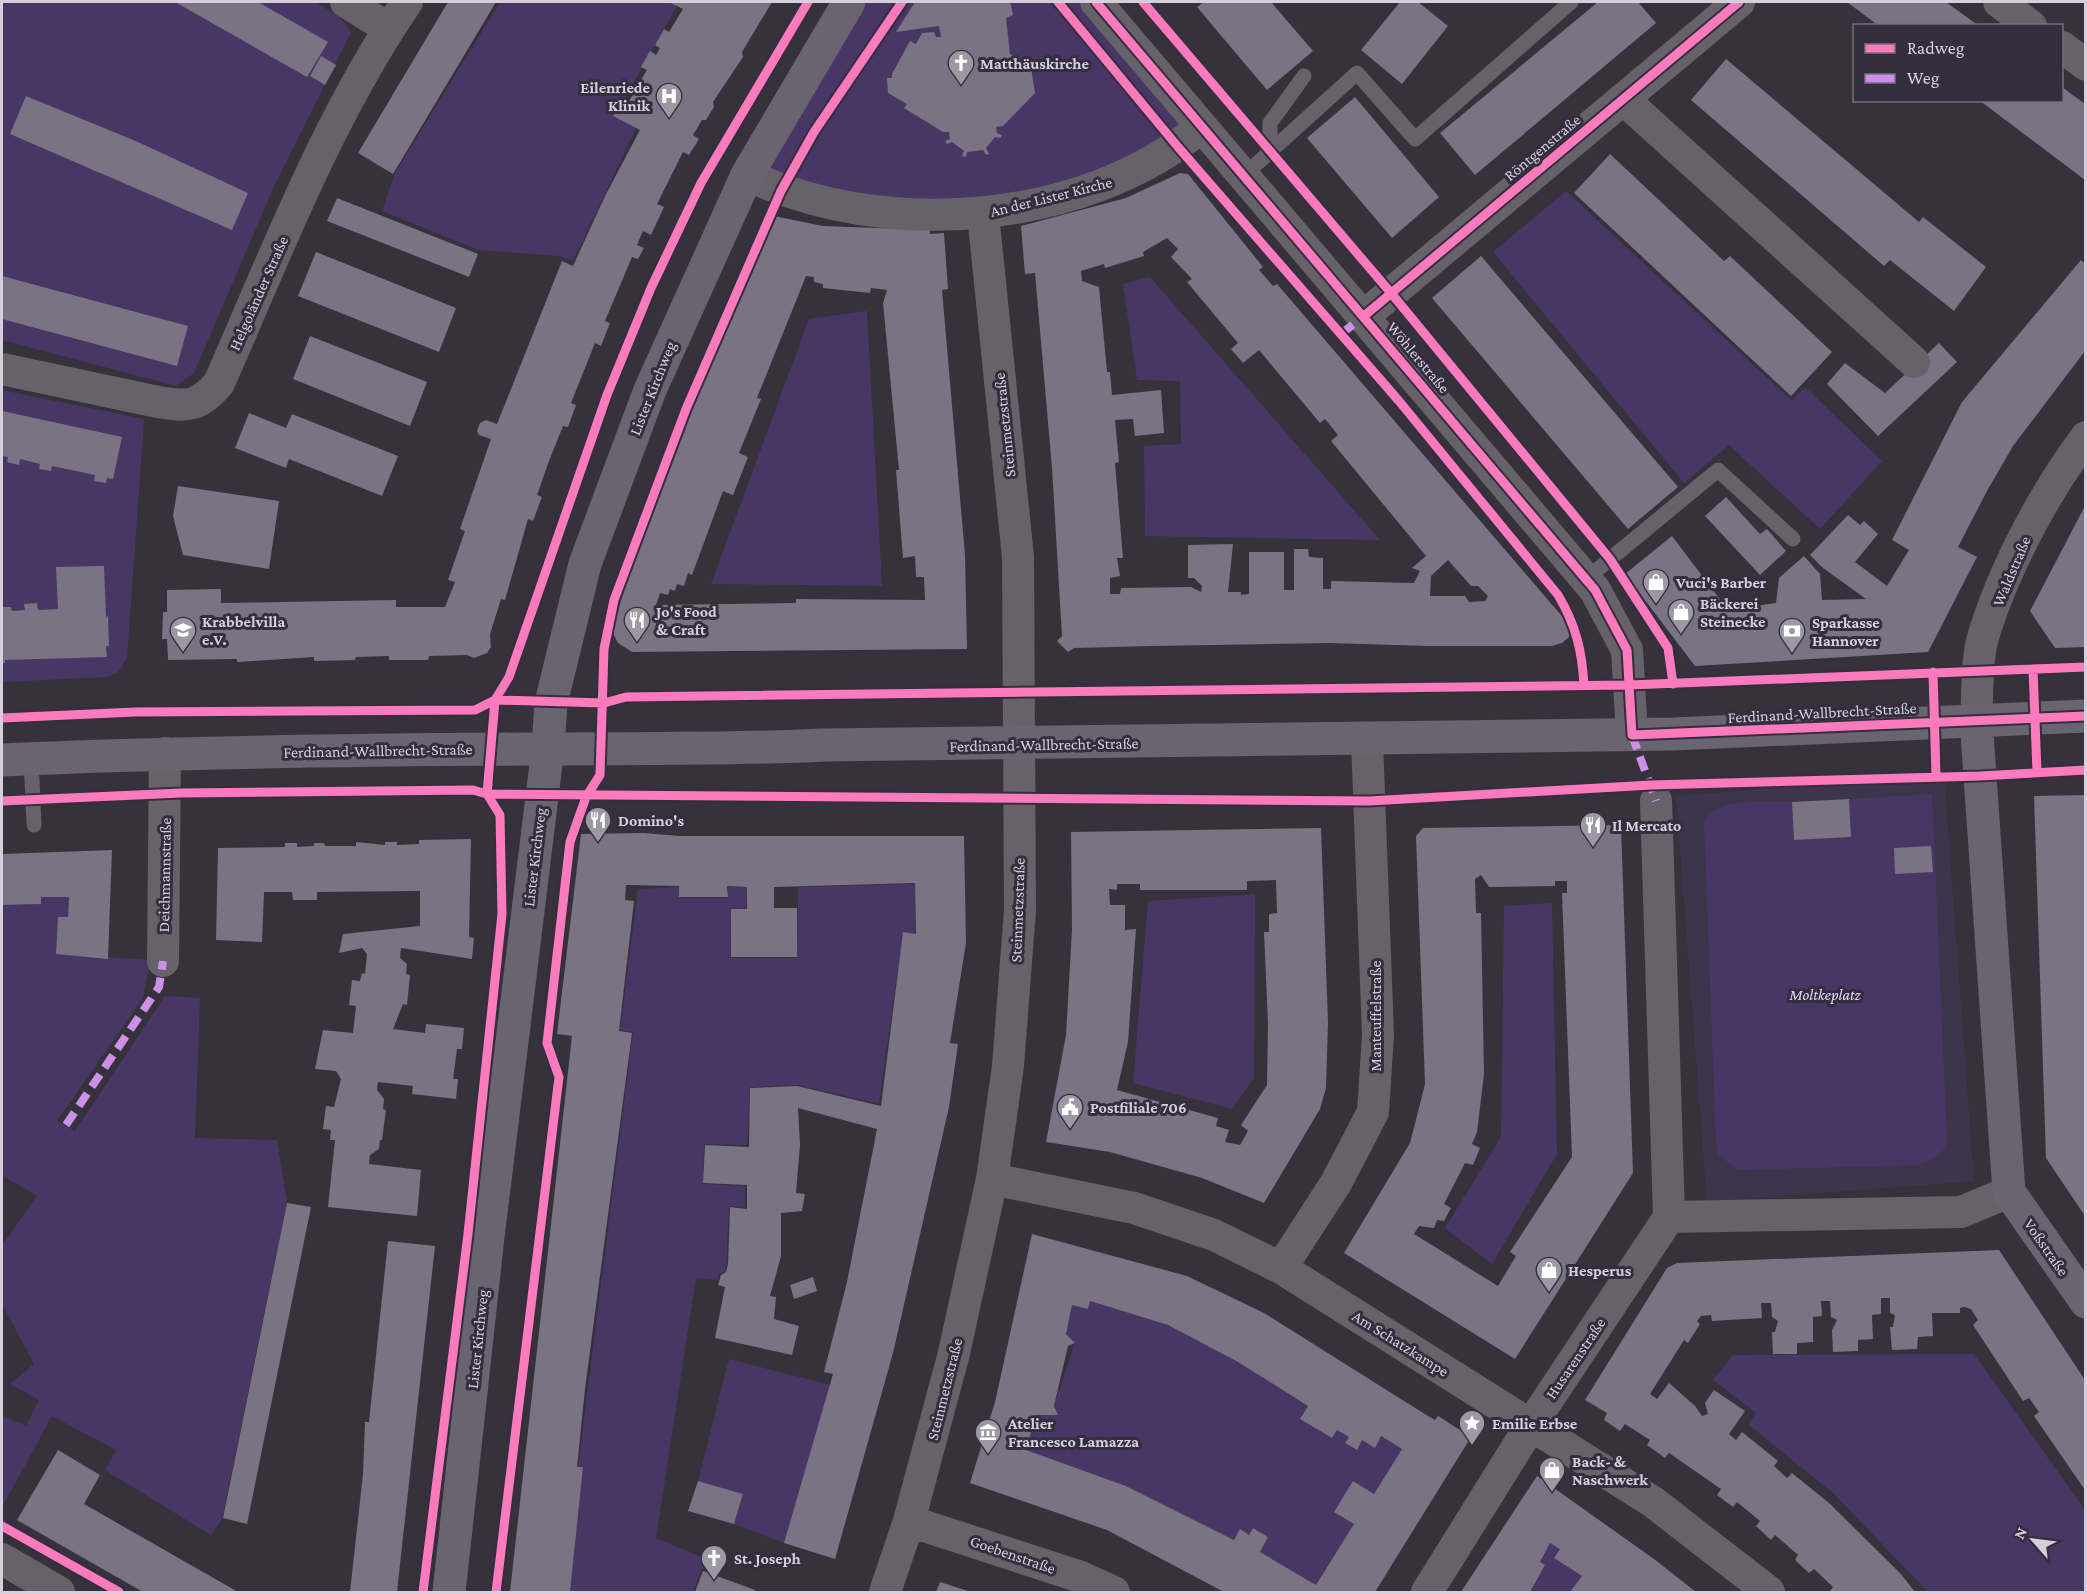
<svg xmlns="http://www.w3.org/2000/svg" width="2087" height="1594" font-family="'Crimson Pro',serif">
<style>
.built{fill:#3d354b}
.green{fill:#483764}
.building{fill:#797384;fill-rule:evenodd}
.lines{fill:none;stroke-linecap:round;stroke-linejoin:round}
.lane{stroke:#65626a;stroke-width:15}
.street{stroke:#65626a;stroke-width:32}
.secondary{stroke:#696570;stroke-width:33}
.quiet{stroke:#ce8fe9;stroke-width:8;stroke-dasharray:15 8;stroke-linecap:butt}
.cycleway-casing{stroke:#342e3f;stroke-width:13}
.cycleway{stroke:#fd7abc;stroke-width:9}
.labels{text-anchor:middle;stroke-width:6;stroke-linejoin:round;paint-order:stroke}
.poi-label{font-size:16px;font-weight:bold;fill:#d3d0db;stroke:#342e3f;text-anchor:start}
.street-label{font-size:16px;fill:#d3d0db;stroke:#342e3f}
.park-label{font-size:16px;font-style:italic;fill:#e0d5f8;stroke:#342e3f}
</style>
<rect width="100%" height="100%" fill="#35323b"/>
<path class="built" d="M1944,775L1974,1181L1707,1202L1676,796Z"/>
<path class="green" d="M2,2H315L339,16L351,32L275,184L194,373L176,386L2,340Z
M500,2H679L616,114L637,126L573,261L559,256L478,250L382,211L395,173Z
M849,2H1096L1201,127L1178,147L983,214L747,175Z
M1566,191L1792,401L1805,387L1882,461L1820,529L1729,445L1684,483L1493,252Z
M1150,277L1380,540L1145,536L1144,446L1181,444L1180,381L1137,380L1123,284Z
M867,311L882,586L711,584L809,319Z
M2,390L144,419L127,657L119,671L108,677L2,682Z
M1932,794L1947,1141C1943,1157 1931,1161 1916,1165L1739,1170L1719,1156L1716,1144L1704,822C1720,796 1765,803 1792,802L1794,840L1851,837L1849,799Z
M915,884V934L903,932L879,1104L798,1085L750,1087L747,1145L704,1144L703,1184L745,1186V1207L729,1206L726,1271L719,1274L718,1280L696,1278L656,1538L706,1559L693,1592H570L583,1467H578L633,1032L620,1030L638,889L679,887V898H728V887H747L746,908L731,909L730,958H797L798,887Z
M1255,894L1254,1078L1232,1109L1133,1083L1148,901Z
M41,897H69L68,917H58L56,954L150,960L143,998L57,1121L75,1131L165,996L200,998L195,1138L277,1140L287,1202L222,1519L211,1535L105,1470L116,1450L52,1416L2,1507V1415L26,1426L39,1400L10,1384L34,1364L2,1304V1245L37,1196L2,1175V905L41,904Z
M1552,903L1557,1154L1492,1264L1445,1228L1501,1137L1504,906Z
M1090,1301L1168,1325L1238,1362L1308,1406L1300,1419L1332,1438L1337,1430L1349,1437L1345,1443L1356,1450L1362,1440L1381,1436L1402,1449L1374,1494L1353,1482L1334,1512L1354,1524L1316,1585L1260,1552L1268,1537L1253,1528L1249,1535L1240,1530L1234,1540L1126,1486L1026,1450L1036,1415L1058,1414L1054,1406L1075,1343L1066,1334L1072,1305L1088,1309Z
M1974,1354L2085,1510V1592H1928L1834,1494L1748,1424L1756,1413L1713,1380L1733,1355Z
M729,1359L831,1385L784,1543L734,1524L743,1494L698,1481Z
M1550,1543L1560,1549L1554,1558L1582,1576L1570,1592H1530L1545,1566L1540,1562Z"/>
<path class="building" d="M175,2H258L328,42L307,77Z
M448,2H496L393,174L358,153Z
M669,2H772L742,52L743,57L713,102L714,107L706,120H702L693,135L699,139L689,155L683,152L657,204L664,207L651,235L643,231L637,245L644,248L638,259L632,257L605,321L610,323L601,346L595,343L571,403L576,405L568,427L563,426L549,461L537,495L542,497L533,521L528,519L505,600L501,599L490,634L491,647L487,653L474,658L467,655L429,656L428,660H389V656L356,657L355,660L314,661V657L237,662V659L168,660L167,639H162L163,612H167V590L221,589V603L396,600V607H445L455,582L448,580L465,531L460,529L491,439L479,435L477,431L480,423L486,420L497,424L562,261L573,266L605,196L640,130L613,116L623,98L629,101L647,70L641,67L650,51L656,55L660,48L655,45L664,29L669,32L683,9Z
M915,2H1009L1011,5L1013,15L1006,18L1010,54L1031,68L1035,93L1003,126L996,127L997,133L1002,135L1001,138L995,137L986,148L989,154L986,155L983,150L967,152L966,157L962,156L964,151L952,142L947,144L945,141L950,139L949,132H943L904,108L907,104L888,93L887,78H892V74L910,41L916,44L922,33L934,32L936,37H941L939,26L896,32Z
M1204,2H1271L1313,51L1267,90L1197,7Z
M1400,2H1418L1448,26L1402,84L1361,50Z
M1598,2H1638L1656,23L1475,175L1440,133Z
M1847,2H1946L1979,26H1879Z
M321,56L336,65L325,85L310,76Z
M1726,59L1919,222L1923,217L1986,267L1954,311L1890,260L1884,266L1691,100Z
M2062,87L2085,104V180L1979,100H2062Z
M26,96L138,142L248,193L232,230L10,134Z
M1355,97L1439,197L1392,238L1307,138Z
M1610,154L1724,261L1730,256L1832,352L1791,396L1574,193Z
M1180,173L1188,174L1263,267L1259,270L1273,286L1277,284L1566,621L1569,626V637L1562,643L1552,646H1429L1329,643L1152,646L1074,648L1068,652L1057,641L1062,636L1052,468L1035,273L1025,274L1021,226L1126,198ZM1167,238L1178,249L1171,257L1192,279L1187,282L1238,343L1231,349L1243,363L1259,350L1320,423L1325,419L1338,435L1331,441L1426,556L1412,568L1420,571L1414,583L1331,581V589H1323V558L1309,557L1308,549H1294V590H1284V552H1249V594L1241,595V592H1228L1233,544L1188,545V578H1194L1202,586L1201,592L1191,587L1121,588L1120,594H1110V578L1120,576L1117,558H1123L1115,463L1119,462L1115,420L1133,419L1135,436L1164,433L1161,390L1112,395L1110,372H1107L1099,287L1082,281L1081,271L1104,264L1105,268L1144,256L1143,252ZM1448,560L1471,586H1478L1488,596L1485,601L1469,602L1465,596H1430L1431,576Z
M337,198L478,254L469,277L327,221Z
M774,216L823,226L930,230V234L944,233L948,289L942,290L965,555L967,649L632,652L618,643L614,635V624L635,554L667,469L704,376ZM806,276L814,277V282L823,284V288L870,293L871,288L887,290L883,303L899,470H896L903,558L915,556L916,577H924L925,600L796,599V603L656,605L660,593L668,595L670,589L675,591L677,584L684,586L688,573L692,575L723,491L733,495L748,457L739,453L761,399L757,398Z
M316,252L456,308L439,352L298,296Z
M1481,256L1678,487L1628,529L1432,298Z
M2081,260L2085,264V351L2013,446L1987,491L1958,547L1977,557L1928,652L1695,666L1625,574L1672,536L1728,610L1776,603L1779,578L1804,556L1820,574L1822,600L1866,599L1823,568L1810,555L1848,515L1860,525L1864,521L1878,534L1855,562L1887,586L1909,550L1892,540L1962,402Z
M2,276L188,326L177,366L2,319Z
M310,336L427,382L410,426L293,379Z
M1939,343L1957,362L1878,436L1827,384L1845,363L1885,393Z
M2,411L122,437L113,479L107,478L106,483L94,481L95,475L52,466L51,471L39,469L40,464L20,459L19,465L7,462L8,457L2,456Z
M249,413L286,428L292,414L398,456L382,496L289,459L286,468L235,448Z
M178,486L279,501L269,569L183,555L173,516Z
M1726,497L1760,534L1767,529L1786,551L1760,575L1705,516Z
M2085,506V647L2055,648L2030,611Z
M104,566L106,617L108,616L109,646H106L107,657L5,660V663H2V607H11L12,611L25,610L24,604L37,603L38,610L58,609L56,567Z
M2085,795V1216L2046,1158L2034,796Z
M1849,799L1851,837L1794,840L1792,802Z
M1621,825L1633,1173L1515,1359L1344,1253L1410,1143L1425,1084L1416,836L1423,828ZM1481,875L1489,887L1555,886V881H1567V893H1562L1572,1157L1510,1252L1516,1256L1498,1286L1414,1234L1419,1226L1434,1228L1437,1220L1444,1221L1451,1208L1444,1204L1465,1163L1473,1165L1480,1148L1472,1144L1477,1132L1484,1074L1481,913H1476L1475,879Z
M1321,828L1328,1022L1326,1088L1320,1109L1264,1203L1202,1178L1110,1152L1046,1142L1066,1035L1072,930L1071,832ZM1276,880L1277,913L1269,914V932H1264L1268,1024L1267,1085L1241,1125L1248,1131L1240,1145L1225,1142L1229,1130L1216,1126L1218,1118L1117,1090L1128,1042L1136,929L1125,930V905H1110L1109,889L1117,890V884H1140V890H1247V881Z
M644,833L679,836H964L966,943L950,1043L958,1044L949,1107L893,1353L835,1559L784,1543L833,1374L824,1372L847,1282L877,1129L798,1108L800,1145L796,1193L805,1194L802,1211L781,1213V1256L770,1296L776,1297L774,1319L799,1326L792,1355L715,1338L725,1287L718,1285L721,1275L726,1272L728,1264L730,1207L747,1209V1185L703,1183L705,1145L749,1147L750,1088L797,1086L881,1106L903,932L916,934L915,883L774,887V908H797V957H731V909H747V887L727,886L728,897H679V886L626,885L625,900L634,901L619,1031L632,1033L585,1389L577,1467H583L570,1592H510L572,1036L557,1034L581,834Z
M471,839L469,937L474,938L472,959L401,948L400,958L407,964L406,974L410,975L407,1005L403,1004L393,1029L425,1033L426,1024L464,1028L462,1049H457L453,1079H458L456,1099L412,1094L413,1086L378,1082L377,1090L384,1099L383,1109L386,1110L382,1140H380L379,1149L370,1155L369,1164L421,1170L417,1216L328,1207L335,1140H330L331,1130L323,1129L326,1106L334,1107L341,1079L336,1071L315,1069L323,1030L353,1033L356,1006L349,1005L352,980L360,981L362,973L365,974L367,954L362,948L339,953L343,934L420,926V891L317,892V900H293L292,892H264L262,942L216,940L218,848L285,847V843H297V847L314,846V843H324L325,846H356V842L385,845V842H397V845L419,844V840Z
M1931,846L1933,872L1895,874L1894,848Z
M112,850L108,959L56,954L58,917H68L69,897H41V904L2,905V854Z
M287,1203L311,1207L247,1524L223,1518Z
M1032,1234L1187,1276L1264,1313L1428,1416L1435,1420L1438,1416L1471,1437L1375,1592H1224L1107,1530L970,1483L995,1402ZM1090,1301L1168,1325L1238,1362L1308,1406L1300,1419L1332,1438L1337,1430L1349,1437L1345,1443L1357,1450L1362,1440L1375,1448L1381,1436L1402,1449L1374,1494L1353,1481L1334,1512L1354,1524L1316,1585L1260,1552L1268,1537L1253,1528L1249,1535L1240,1529L1234,1540L1126,1486L1026,1450L1036,1415H1058L1054,1406L1068,1346L1075,1343L1066,1334L1072,1305L1088,1309Z
M388,1241L435,1246L423,1355L397,1592H350L363,1474L365,1422H369Z
M1999,1250L2085,1380V1490L2034,1416L2039,1412L2029,1398L2023,1401L1973,1325L1978,1320L1971,1309L1964,1307L1960,1308V1313H1932L1933,1336L1918,1337L1917,1349L1892,1350L1890,1327H1893L1895,1315L1890,1313V1298H1881V1314L1872,1315L1873,1339L1858,1340V1351L1833,1352L1832,1330L1837,1320L1831,1317L1830,1301H1821L1822,1316L1813,1317V1342L1797,1343V1354H1773L1772,1332H1775L1778,1321L1772,1317L1771,1303H1761L1762,1318L1712,1321L1711,1315L1701,1316L1697,1321L1700,1324L1688,1343L1684,1340L1650,1394L1657,1399L1669,1383L1695,1406L1702,1416L1708,1414L1705,1403L1714,1390L1745,1411L1729,1434L1736,1440L1742,1432L1778,1461L1774,1466L1787,1478L1792,1473L1829,1503L1901,1574L1915,1592H1829L1833,1587L1814,1569L1809,1573L1795,1560L1798,1555L1775,1535L1771,1540L1756,1526L1760,1521L1737,1502L1733,1507L1717,1495L1721,1489L1669,1453L1665,1458L1647,1445L1650,1440L1625,1424L1620,1431L1604,1420L1607,1413L1585,1400L1667,1268L1677,1263Z
M813,1277L817,1291L794,1299L790,1285Z
M58,1450L100,1475L84,1504L238,1592H143L17,1520Z
M1537,1476L1654,1559L1696,1592H1570L1582,1576L1554,1558L1560,1549L1550,1543L1540,1562L1545,1565L1530,1592H1461Z
M698,1481L743,1494L734,1524L688,1511Z
M703,1571L755,1590L754,1592H695Z
M940,1582L971,1592H936Z"/>
<g class="lines">
<path class="lane" d="M1270,152V123L1304,76
M1243,176L1357,73L1415,139L1571,2
M1586,579L1718,470L1793,539
M31,758L34,825"/>
<path class="street" d="M346,2L388,28
M1096,2L1595,590L1627,650L1632,735
M1999,2L2031,26
M2062,47L2086,65
M1623,99L1914,362
M747,175C883,240 1084,226 1201,127
M1364,316L1739,2
M2,369L158,402C188,407 199,407 219,383C276,254 327,119 407,2
M1976,719C1978,695 1976,665 1982,641C2001,574 2044,493 2086,437
M1656,801L1669,1217L1961,1212L2009,1192
M163,961L165,753
M992,1179L1134,1208L1214,1235L1281,1268L1653,1502L1769,1592
M1281,1268L1336,1183L1373,1112L1378,1035L1367,740
M909,1521L1081,1577L1114,1592
M2,1559L59,1592
M885,1592L909,1521L954,1353L992,1179L1008,1066L1020,910L1018,557L983,214
M1427,1592L1531,1425L1669,1217"/>
<path class="secondary" d="M1976,719L2009,1192L2086,1302
M2,760C177,752 353,750 529,749C627,748 725,750 824,745L1673,734L2086,716
M449,1592L488,1237L548,748L551,703L585,564L650,390L747,175L849,2"/>
<path class="quiet" d="M1341,334L1364,316
M1632,735L1656,801
M66,1125L159,987L163,961"/>
<g class="cycleway-casing">
<path id="cycleway" d="M1058,2L1178,147L1399,401L1558,595C1576,625 1582,651 1584,685
M1096,2L1595,590L1627,650L1632,735L2086,716
M1143,2L1391,293L1610,559L1668,648L1673,684
M1364,316L1739,2
M2033,669L2037,772
M1933,672L1936,776
M2,718L135,712L475,710L495,700L604,703L626,697L1629,685L2086,667
M2,801L181,793L473,790L487,794L1369,801L1651,785L1980,776L2086,770
M2,1526L119,1592
M423,1592L468,1234L502,914L500,815L487,794L495,700L509,677L607,395L651,288L701,183L808,2
M496,1592L559,1077L547,1043L570,842L586,797L600,775L604,649L614,600L686,409L781,191L814,132L902,2"/>
</g>
<use href="#cycleway" class="cycleway"/>
</g>
<defs>
<g id="church-pin" transform="scale(1.35)"><path d="M0 17L-7.5 6A9.5 9.5 0 1 1 7.5 6Z" fill="#9c99a3" stroke="#342e3f"/><path d="M-1.2-6h2.4v3.5h3.3v2.4h-3.3V6h-2.4V-.1h-3.3v-2.4h3.3Z" fill="#fff"/></g>
<g id="hospital-pin" transform="scale(1.35)"><path d="M0 17L-7.5 6A9.5 9.5 0 1 1 7.5 6Z" fill="#9c99a3" stroke="#342e3f"/><path d="M-5-5h3v3.5h4V-5h3V5h-3V1.5h-4V5h-3Z" fill="#fff"/></g>
<g id="shop-pin" transform="scale(1.35)"><path d="M0 17L-7.5 6A9.5 9.5 0 1 1 7.5 6Z" fill="#9c99a3" stroke="#342e3f"/><path d="M-5-2.5h2.3a2.7 3.5 0 0 1 5.4 0H5L5.5 6h-11ZM-1.5-2.5h3a1.5 2.3 0 0 0-3 0Z" fill="#fff"/></g>
<g id="restaurant-pin" transform="scale(1.35)"><path d="M0 17L-7.5 6A9.5 9.5 0 1 1 7.5 6Z" fill="#9c99a3" stroke="#342e3f"/><path d="M-5-6h1v4h1v-4h1v4h1v-4h1v5L-1.5 .5V6h-2V.5L-5-1ZM5-6V6H3V1.5H1.5Q1.5-4 5-6Z" fill="#fff"/></g>
<g id="school-pin" transform="scale(1.35)"><path d="M0 17L-7.5 6A9.5 9.5 0 1 1 7.5 6Z" fill="#9c99a3" stroke="#342e3f"/><path d="M0-5L7-2L0 1L-7-2ZM-4 1L0 2.5L4 1V4Q0 6-4 4Z" fill="#fff"/></g>
<g id="bank-pin" transform="scale(1.35)"><path d="M0 17L-7.5 6A9.5 9.5 0 1 1 7.5 6Z" fill="#9c99a3" stroke="#342e3f"/><path d="M-6-4H6V4H-6ZM0-2.3a2.3 2.3 0 1 0 0 4.6a2.3 2.3 0 1 0 0-4.6Z" fill="#fff"/></g>
<g id="civic-pin" transform="scale(1.35)"><path d="M0 17L-7.5 6A9.5 9.5 0 1 1 7.5 6Z" fill="#9c99a3" stroke="#342e3f"/><path d="M-.6-6.5H3V-4.5H.6V-3L4-1V1h2V6H-6V1h2V-1L-.6-3ZM-1.2 2.5V6h2.4V2.5Z" fill="#fff"/></g>
<g id="sight-pin" transform="scale(1.35)"><path d="M0 17L-7.5 6A9.5 9.5 0 1 1 7.5 6Z" fill="#9c99a3" stroke="#342e3f"/><path d="M0-6L1.8-2.2L6-1.7L2.9 1.2L3.7 5.4L0 3.3L-3.7 5.4L-2.9 1.2L-6-1.7L-1.8-2.2Z" fill="#fff"/></g>
<g id="museum-pin" transform="scale(1.35)"><path d="M0 17L-7.5 6A9.5 9.5 0 1 1 7.5 6Z" fill="#9c99a3" stroke="#342e3f"/><path d="M0-6L6-3V-2H-6V-3ZM-5-1h2V3h-2ZM-1-1h2V3h-2ZM3-1h2V3H3ZM-6 4H6V6H-6Z" fill="#fff"/></g>
</defs>
<g fill-rule="evenodd">
<use href="#church-pin" x="961" y="63"/>
<use href="#hospital-pin" x="669" y="96"/>
<use href="#shop-pin" x="1656" y="582"/>
<use href="#shop-pin" x="1681" y="612"/>
<use href="#restaurant-pin" x="637" y="620"/>
<use href="#school-pin" x="183" y="630"/>
<use href="#bank-pin" x="1792" y="631"/>
<use href="#restaurant-pin" x="598" y="820"/>
<use href="#restaurant-pin" x="1593" y="825"/>
<use href="#civic-pin" x="1070" y="1107"/>
<use href="#shop-pin" x="1549" y="1270"/>
<use href="#sight-pin" x="1472" y="1423"/>
<use href="#museum-pin" x="988" y="1432"/>
<use href="#shop-pin" x="1552" y="1470"/>
<use href="#church-pin" x="714" y="1558"/>
</g>
<g class="labels">
<g class="poi-label">
<text x="980" y="69">Matthäuskirche</text>
<text x="650" y="93" text-anchor="end">Eilenriede<tspan x="650" dy="18">Klinik</tspan></text>
<text x="1676" y="588">Vuci's Barber</text>
<text x="1700" y="609">Bäckerei<tspan x="1700" dy="18">Steinecke</tspan></text>
<text x="656" y="617">Jo's Food<tspan x="656" dy="18">&amp; Craft</tspan></text>
<text x="202" y="627">Krabbelvilla<tspan x="202" dy="18">e.V.</tspan></text>
<text x="1812" y="628">Sparkasse<tspan x="1812" dy="18">Hannover</tspan></text>
<text x="618" y="826">Domino's</text>
<text x="1612" y="831">Il Mercato</text>
<text x="1090" y="1113">Postfiliale 706</text>
<text x="1568" y="1276">Hesperus</text>
<text x="1008" y="1429">Atelier<tspan x="1008" dy="18">Francesco Lamazza</tspan></text>
<text x="1492" y="1429">Emilie Erbse</text>
<text x="1572" y="1467">Back- &amp;<tspan x="1572" dy="18">Naschwerk</tspan></text>
<text x="734" y="1564">St. Joseph</text>
</g>
<g class="street-label">
<text transform="translate(1542 147) rotate(-40)" y="6">Röntgenstraße</text>
<text transform="translate(1051 196) rotate(-14)" y="6">An der Lister Kirche</text>
<text transform="translate(258 293) rotate(-66)" y="6">Helgoländer Straße</text>
<text transform="translate(1419 357) rotate(50)" y="6">Wöhlerstraße</text>
<text transform="translate(652 388) rotate(-68)" y="6">Lister Kirchweg</text>
<text transform="translate(1004 425) rotate(-96)" y="6">Steinmetzstraße</text>
<text transform="translate(2011 571) rotate(-67)" y="6">Waldstraße</text>
<text transform="translate(1822 712) rotate(-3)" y="6">Ferdinand-Wallbrecht-Straße</text>
<text transform="translate(1044 744) rotate(-1)" y="6">Ferdinand-Wallbrecht-Straße</text>
<text transform="translate(378 750) rotate(-1)" y="6">Ferdinand-Wallbrecht-Straße</text>
<text transform="translate(534 857) rotate(-83)" y="6">Lister Kirchweg</text>
<text transform="translate(164 875) rotate(-89)" y="6">Deichmannstraße</text>
<text transform="translate(1017 910) rotate(-88)" y="6">Steinmetzstraße</text>
<text transform="translate(1375 1016) rotate(-90)" y="6">Manteuffelstraße</text>
<text transform="translate(2047 1247) rotate(55)" y="6">Voßstraße</text>
<text transform="translate(477 1339) rotate(-84)" y="6">Lister Kirchweg</text>
<text transform="translate(1401 1343) rotate(32)" y="6">Am Schatzkampe</text>
<text transform="translate(1575 1358) rotate(-56)" y="6">Husarenstraße</text>
<text transform="translate(944 1389) rotate(-76)" y="6">Steinmetzstraße</text>
<text transform="translate(1013 1554) rotate(19)" y="6">Goebenstraße</text>
</g>
<g class="park-label">
<text x="1825" y="1000">Moltkeplatz</text>
</g>
</g>
<rect width="2087" height="1594" fill="none" stroke="#d3d0db" stroke-width="6"/>
<rect x="1853" y="24" width="210" height="78" fill="#342e3f" stroke="#746f7d" stroke-width="1.5"/>
<rect x="1865" y="44" width="30" height="9" fill="#fd7abc" stroke="#746f7d" stroke-width="1.5"/>
<text x="1907" y="54" font-size="18" fill="#d3d0db">Radweg</text>
<rect x="1865" y="74" width="30" height="9" fill="#ce8fe9" stroke="#746f7d" stroke-width="1.5"/>
<text x="1907" y="84" font-size="18" fill="#d3d0db">Weg</text>
<g transform="translate(2033 1540) rotate(298)" stroke="#342e3f" stroke-width="4.5" paint-order="stroke">
<path d="M0-4.5L10 22L0 15L-10 22Z" fill="#d3d0db"/>
<text y="-9" font-size="16" font-weight="bold" text-anchor="middle" fill="#d3d0db">N</text>
</g>
</svg>
